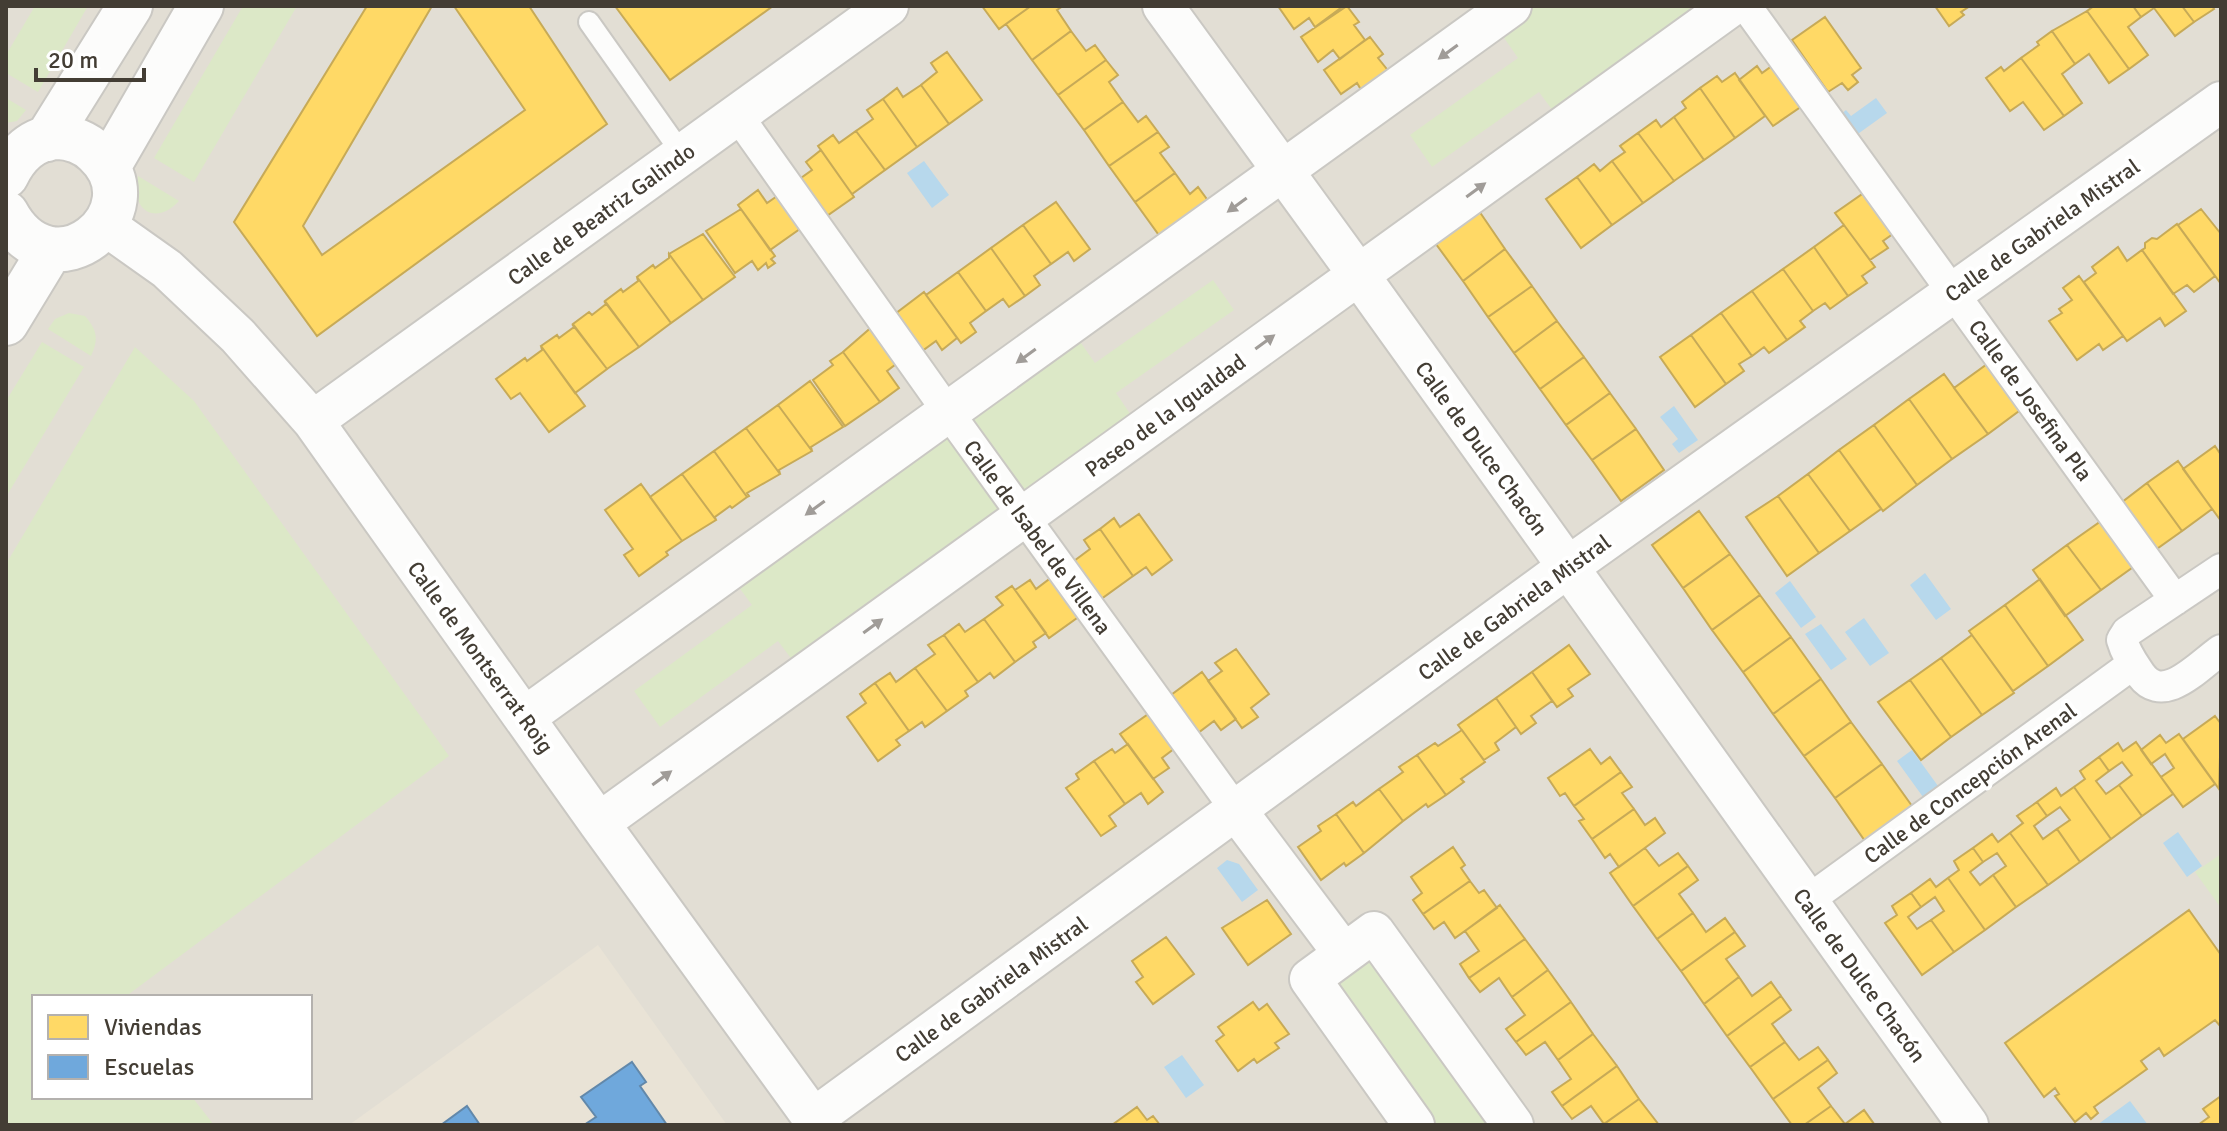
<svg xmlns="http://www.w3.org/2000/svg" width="2227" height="1131" font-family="Signika,sans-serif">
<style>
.residential{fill:#e2ded4;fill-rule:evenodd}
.education{fill:#e9e3d6}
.green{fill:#dce8c7}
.water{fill:#b7d8ec}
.homes{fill:#ffd966;stroke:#c7aa57;stroke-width:2}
.schools{fill:#6fa8dc;stroke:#6288aa;stroke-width:2}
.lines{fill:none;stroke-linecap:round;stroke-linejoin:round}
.service-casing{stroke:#cac8c3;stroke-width:24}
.pedestrian-casing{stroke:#cac8c3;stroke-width:34}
.minor-casing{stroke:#cac8c3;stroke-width:44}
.tertiary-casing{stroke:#cac8c3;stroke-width:48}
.service{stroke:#fcfcfb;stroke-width:20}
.pedestrian{stroke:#fcfcfb;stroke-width:30}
.minor{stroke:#fcfcfb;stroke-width:40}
.tertiary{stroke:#fcfcfb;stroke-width:44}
.oneway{fill:#a09c98}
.labels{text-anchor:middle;stroke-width:8;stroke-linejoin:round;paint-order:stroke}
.street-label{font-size:22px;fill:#433d34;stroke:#fff}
</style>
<rect width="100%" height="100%" fill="#eeece7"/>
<path class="residential" d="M6,6H2221V1125H6ZM34,997H310V1097H34Z"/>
<path class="education" d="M598,945L727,1125H349Z"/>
<path class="green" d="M35,6H88L38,92L6,73V55Z
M243,6H297L194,182L154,158Z
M1530,6H1708L1556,115L1539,92L1432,167L1410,135L1518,58L1498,29Z
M6,98L26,110L17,121L6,123Z
M138,176L179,201C155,227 129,209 138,176Z
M1213,280L1234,310L1116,393L1135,421L1024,498L965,413L1076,336L1095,363Z
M69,313L85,316C97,330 99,339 91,356L48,329L55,319Z
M42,342L84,367L6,497V401Z
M135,347L194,401L449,756L125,997H34V1097H192L214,1125H6V564Z
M944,430L1004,514L796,665L778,641L660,727L634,691L752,605L735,582Z
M2221,854V908L2195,872Z
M1372,956L1494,1125H1435L1333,984Z"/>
<path class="water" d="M1876,98L1887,113L1855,136L1840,115L1846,110L1851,116Z
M924,161L949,195L932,208L907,173Z
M1674,406L1698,440L1679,453L1672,444L1678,439L1660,417Z
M1925,573L1951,609L1936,620L1910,585Z
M1790,581L1816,617L1801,628L1775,593Z
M1864,618L1889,653L1870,666L1845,632Z
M1821,624L1847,659L1831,670L1805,634Z
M1912,750L1938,786L1923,797L1897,761Z
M2178,832L2202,866L2187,877L2163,843Z
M1227,860L1239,864L1258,890L1242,902L1217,868Z
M1182,1055L1204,1085L1186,1098L1164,1067Z
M2130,1101L2148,1125H2097Z"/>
<path class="homes" d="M367,6H432L303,226L322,255L525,110L454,6H529L607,124L317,336L234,222Z
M615,6H773L670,80Z
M982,6H1031L999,29Z
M1031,6H1063L1057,10L1071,31L1032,60L1006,24Z
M1278,6H1341L1342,7L1315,27L1309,18L1294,29Z
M1347,6L1359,22L1354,25L1365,40L1340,59L1333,50L1318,62L1301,37Z
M1935,6H1970L1961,12L1964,15L1949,26Z
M2094,6H2133L2141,17L2128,27L2148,55L2129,69L2087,11Z
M2133,6H2182L2194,22L2175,36L2154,8L2141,17Z
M2182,6H2212L2214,9L2194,22Z
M2087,11L2129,69L2109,83L2089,54L2075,64L2052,31Z
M1825,17L1861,68L1852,75L1858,82L1848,90L1842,83L1828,92L1792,40Z
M1071,31L1086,51L1095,45L1106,60L1058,95L1032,60Z
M2052,31L2075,64L2062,74L2082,103L2064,116L2021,58L2039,45L2037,42Z
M1370,37L1383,54L1378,58L1390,73L1363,93L1357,83L1341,94L1324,70Z
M947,52L982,100L949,124L921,85L937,72L931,63Z
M2021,58L2064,116L2044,130L2023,102L2010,111L1986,78L2001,67L2004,71Z
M1106,60L1118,75L1109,82L1123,102L1084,130L1058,95Z
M1776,63L1805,104L1773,126L1739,80L1757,66L1762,73Z
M1735,73L1765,116L1735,138L1700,88L1717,76L1722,82Z
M921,85L949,124L917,147L883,99L897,88L903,97Z
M1700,88L1735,138L1704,160L1674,117L1686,108L1682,102Z
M883,99L917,147L885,170L856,131L873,119L867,110Z
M1123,102L1138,122L1146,116L1158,132L1109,166L1084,130Z
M1674,117L1704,160L1674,181L1638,133L1656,120L1661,127Z
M856,131L885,170L852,194L818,146L833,135L839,143Z
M1158,132L1169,147L1160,153L1175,173L1135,202L1109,166Z
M1638,133L1674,181L1643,203L1612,161L1625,152L1620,146Z
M821,150L854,197L821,220L794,183L812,170L806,162Z
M1612,161L1643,203L1612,225L1577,177L1594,164L1600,171Z
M1175,173L1190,194L1198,187L1209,202L1161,238L1135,202Z
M1577,177L1612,225L1581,248L1546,199Z
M758,190L767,203L780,194L804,226L770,250L738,205Z
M1868,190L1897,231L1883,241L1888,248L1870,260L1835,213Z
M1056,202L1090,249L1074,261L1068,252L1051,264L1023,225Z
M1477,208L1505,249L1463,281L1433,240Z
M741,209L775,256L771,259L775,263L768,268L766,263L758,270L752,261L735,273L706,231Z
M2201,209L2221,234V284L2178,225Z
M2177,224L2215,276L2194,292L2187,285L2173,294L2142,250L2145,248V243L2152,238L2157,239Z
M1023,225L1051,264L1034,276L1040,285L1025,296L991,248Z
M1844,225L1875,267L1862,276L1867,283L1848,296L1814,247Z
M703,234L735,277L703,300L669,254Z
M1814,247L1848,296L1830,309L1825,303L1813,311L1783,269Z
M2118,247L2127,261L2142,250L2186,311L2165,326L2160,318L2127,341L2084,282L2096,273L2092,267Z
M991,248L1025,296L1009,307L1003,299L986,311L958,272Z
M1505,249L1532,286L1488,317L1463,281Z
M669,254L703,300L671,323L637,277L653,265L655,268L669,258Z
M1783,269L1813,311L1800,321L1805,327L1787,340L1752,291Z
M958,272L986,311L970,323L976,332L961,343L926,295Z
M2079,276L2123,336L2103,350L2099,344L2077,360L2049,321L2062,313L2059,309L2072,300L2063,288Z
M637,277L671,323L639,347L605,301L621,289L623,292L638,281Z
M1532,286L1557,321L1514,353L1488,317Z
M1752,291L1787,340L1769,353L1764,347L1752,356L1721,313Z
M924,292L957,338L942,350L936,341L918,354L891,317Z
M604,301L639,347L607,369L573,324L589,312L592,315L606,304Z
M1721,313L1752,356L1739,364L1744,371L1726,384L1691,335Z
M1557,321L1584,357L1540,389L1514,353Z
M572,324L607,369L575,393L541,346L557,335L559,338L574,327Z
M874,325L900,361L887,371L899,388L880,402L843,352Z
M1691,335L1726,384L1695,407L1660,357Z
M541,346L585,406L549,432L520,393L511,399L496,379L525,358L527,361L542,350Z
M843,352L880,402L845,426L813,380L833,365L830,361Z
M1584,357L1610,393L1566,425L1540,389Z
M1990,362L2023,408L1988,434L1954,388Z
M1944,374L1988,434L1952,459L1909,399Z
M810,381L843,427L811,447L812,451L778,405Z
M1610,393L1636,429L1592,460L1566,425Z
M1909,399L1952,459L1917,485L1874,425Z
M778,405L812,451L779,470L780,474L746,428Z
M1874,425L1917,485L1883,511L1839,450Z
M746,428L780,474L747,493L749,496L747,497L714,451Z
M1636,429L1664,470L1621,501L1592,460Z
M2215,446L2221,455V521L2183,469Z
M1839,450L1881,509L1850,531L1808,474Z
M714,451L747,497L732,508L730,506L715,517L716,520L682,474Z
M2178,461L2212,509L2182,531L2147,483Z
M682,474L716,520L682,541L650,497Z
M1808,474L1850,531L1819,553L1778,496Z
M2147,483L2182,531L2151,553L2117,506Z
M641,484L682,541L666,552L668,555L639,576L624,555L633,549L605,510Z
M1778,496L1819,553L1787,576L1746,517Z
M1699,511L1730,554L1683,588L1652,545Z
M1139,514L1172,560L1152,575L1146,567L1133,576L1100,529L1114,518L1120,527Z
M2104,519L2136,565L2101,590L2067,545Z
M1100,529L1133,576L1097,602L1070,564L1090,549L1084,540Z
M2067,545L2101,590L2065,616L2033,570Z
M1730,554L1760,595L1712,630L1683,588Z
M1056,574L1084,613L1049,638L1015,590L1030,580L1036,589Z
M2040,579L2083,640L2048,666L2005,605Z
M1012,586L1046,633L1033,642L1036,647L1015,662L984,619L1003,605L996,597Z
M1760,595L1791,637L1743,672L1712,630Z
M2005,605L2048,666L2013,691L1969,631Z
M984,619L1015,662L994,678L990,673L978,682L944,635L959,624L965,632Z
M944,635L978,682L965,691L968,696L947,711L915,668L935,654L928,645Z
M1972,635L2014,693L1982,715L1941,658Z
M1791,637L1821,679L1773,714L1743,672Z
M1569,645L1590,674L1568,689L1573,696L1557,707L1532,672Z
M1236,649L1269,694L1251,708L1258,717L1242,728L1208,681L1222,671L1215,663Z
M1941,658L1982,715L1951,737L1910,680Z
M915,668L947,711L925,727L922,722L909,731L875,683L890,673L896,682Z
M1202,672L1236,719L1221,730L1214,721L1194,736L1167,698Z
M1532,672L1552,701L1531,716L1536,723L1521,734L1496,698Z
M1821,679L1851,722L1804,756L1773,714Z
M1910,680L1951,737L1921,760L1878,702Z
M875,683L909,731L896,740L900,745L878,761L847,717L866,703L860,694Z
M1496,698L1516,727L1495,743L1499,750L1484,760L1458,725Z
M1154,710L1179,745L1162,758L1169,768L1153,779L1120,734Z
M2215,716L2221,724L2219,789L2183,739Z
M1851,722L1882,764L1835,798L1804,756Z
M1462,730L1485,762L1461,779L1464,782L1446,795L1417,755L1435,743L1438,746Z
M2179,734L2215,784L2183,807L2161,777L2174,768L2165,754L2151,764L2141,750L2160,735L2166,743Z
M2136,742L2173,794L2142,816L2119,785L2132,775L2122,762L2109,771L2099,757L2118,743L2123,751Z
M1128,744L1163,792L1148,804L1141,793L1125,804L1094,761L1112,749L1115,753Z
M1590,749L1601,764L1610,757L1621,772L1574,806L1565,793L1560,796L1548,778Z
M1417,755L1446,795L1428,807L1426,804L1403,821L1379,789L1403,772L1399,767Z
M2099,757L2109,771L2096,781L2106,794L2119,785L2142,816L2111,839L2074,787L2085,779L2080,771Z
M1094,761L1125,804L1109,816L1116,826L1101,836L1066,788L1079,779L1076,774Z
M1882,764L1912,806L1865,841L1835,798Z
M1621,772L1632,787L1622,793L1634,809L1592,839L1579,821L1584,819L1574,806Z
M2074,787L2111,839L2080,862L2057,829L2070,820L2060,807L2047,816L2037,802L2056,788L2061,796Z
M1379,789L1403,821L1364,853L1336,814L1353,802L1356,806Z
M2037,802L2047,816L2034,826L2043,839L2057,829L2080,862L2048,885L2010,833L2023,823L2017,816Z
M1634,809L1645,825L1655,818L1665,833L1619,867L1610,854L1605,858L1592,839Z
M1336,814L1364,853L1346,866L1344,863L1321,880L1298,847L1321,831L1318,826Z
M2010,833L2048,885L2016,907L1993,875L2006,866L1997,853L1983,862L1973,848L1992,834L1998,842Z
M1453,847L1465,865L1461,868L1470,881L1423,914L1413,900L1422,893L1411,877Z
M1645,848L1659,866L1678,853L1688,866L1633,906L1610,873Z
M1973,848L1983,862L1970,872L1980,885L1993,875L2016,907L1985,930L1948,878L1959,870L1954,861Z
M1688,866L1698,880L1679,894L1693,913L1657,939L1633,906Z
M1948,878L1985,930L1954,952L1931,920L1944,911L1935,897L1921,907L1911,893L1930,879L1936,887Z
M1470,881L1479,893L1484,890L1497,908L1455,938L1444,922L1434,929L1423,914Z
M1911,893L1921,907L1908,917L1917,929L1931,920L1954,952L1922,975L1885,923L1897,915L1892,906Z
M1267,900L1291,934L1248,965L1222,928Z
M1500,905L1525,939L1469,978L1460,964L1479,951L1465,931Z
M2189,910L2221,955V1027L2215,1020L2164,1056L2159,1048L2141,1061L2147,1069L2094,1107L2098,1113L2091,1119L2086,1113L2075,1122L2055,1096L2059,1094L2055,1088L2044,1097L2005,1043Z
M1693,913L1706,932L1725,918L1735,932L1681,971L1657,939Z
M1735,932L1745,946L1726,959L1739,977L1704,1004L1681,971Z
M1166,937L1194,974L1153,1004L1136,982L1143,977L1132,961Z
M1525,939L1548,970L1512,997L1499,978L1480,992L1469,978Z
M1548,970L1571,1002L1516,1042L1506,1029L1525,1015L1512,997Z
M1739,977L1752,996L1771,982L1781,996L1727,1036L1704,1004Z
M1781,996L1791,1010L1772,1024L1785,1042L1750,1067L1727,1036Z
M1253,1002L1259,1010L1267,1004L1289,1034L1275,1043L1279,1048L1257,1063L1254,1059L1238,1071L1216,1041L1224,1035L1218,1027Z
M1571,1002L1593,1034L1558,1060L1545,1042L1526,1055L1516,1042Z
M1593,1034L1617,1066L1562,1106L1552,1092L1571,1079L1558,1060Z
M1785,1042L1799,1060L1818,1047L1828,1060L1773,1099L1750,1067Z
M1828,1060L1837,1073L1818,1088L1831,1106L1804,1125H1792L1773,1099Z
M1617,1066L1639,1099L1604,1124L1591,1106L1572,1119L1562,1106Z
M2221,1096V1125H2198L2209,1117L2203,1109Z
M1639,1099L1659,1125H1605L1604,1124Z
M1831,1106L1845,1124L1864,1110L1874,1124L1872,1125H1804Z
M1137,1107L1147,1120L1153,1116L1160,1125H1112Z"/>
<path class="schools" d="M632,1062L646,1082L640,1086L667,1125H584L596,1117L581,1097Z
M467,1106L480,1125H441Z"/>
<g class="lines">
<g class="service-casing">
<path id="service" d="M589,22L683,155"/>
</g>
<g class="pedestrian-casing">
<path id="pedestrian" d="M1746,6L2175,600
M738,116L948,412L1236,810
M2221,569L2127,632L2122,640C2126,654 2133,663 2141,675C2164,706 2198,666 2221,650
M1807,901L2133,664"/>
</g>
<g class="minor-casing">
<path id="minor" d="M1163,6L1358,274L1968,1125
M105,225L167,269L238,336L313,421L599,823L818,1125
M313,421L888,6
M525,717L1511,6
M1236,810L1344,954
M599,823L1731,6
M813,1119L1568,567L2221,102
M1414,1125L1310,979L1374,932L1513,1125"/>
</g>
<g class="tertiary-casing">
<path id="tertiary" d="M47,139L130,6
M108,167L201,6
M6,176C16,155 33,138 57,137C71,137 86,143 96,153C158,211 53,300 6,213
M6,323L51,249"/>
</g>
<use href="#service" class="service"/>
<use href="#pedestrian" class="pedestrian"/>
<use href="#minor" class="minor"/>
<use href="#tertiary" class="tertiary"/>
</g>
<defs><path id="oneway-solid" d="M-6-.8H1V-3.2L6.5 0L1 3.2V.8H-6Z" transform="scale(2)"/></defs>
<g class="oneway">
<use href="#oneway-solid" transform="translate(1448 52) rotate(144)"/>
<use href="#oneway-solid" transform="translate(1476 190) rotate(-36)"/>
<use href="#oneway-solid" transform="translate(1237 205) rotate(144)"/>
<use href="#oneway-solid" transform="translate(1265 342) rotate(-36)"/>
<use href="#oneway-solid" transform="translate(1026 356) rotate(144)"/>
<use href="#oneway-solid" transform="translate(815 508) rotate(144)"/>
<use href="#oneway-solid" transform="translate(873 626) rotate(-36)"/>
<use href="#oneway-solid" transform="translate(662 778) rotate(-36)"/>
</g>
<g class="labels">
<g class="street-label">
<text transform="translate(601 214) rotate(-36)" y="8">Calle de Beatriz Galindo</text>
<text transform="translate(2042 230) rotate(-35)" y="8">Calle de Gabriela Mistral</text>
<text transform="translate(2031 400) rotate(54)" y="8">Calle de Josefina Pla</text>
<text transform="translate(1165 415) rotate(-36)" y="8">Paseo de la Igualdad</text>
<text transform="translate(1482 448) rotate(54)" y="8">Calle de Dulce Chacón</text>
<text transform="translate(1038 537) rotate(54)" y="8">Calle de Isabel de Villena</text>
<text transform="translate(1514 607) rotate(-36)" y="8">Calle de Gabriela Mistral</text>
<text transform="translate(481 657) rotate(54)" y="8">Calle de Montserrat Roig</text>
<text transform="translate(1970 783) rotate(-36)" y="8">Calle de Concepción Arenal</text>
<text transform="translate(1860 975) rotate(54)" y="8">Calle de Dulce Chacón</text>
<text transform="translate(991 989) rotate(-36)" y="8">Calle de Gabriela Mistral</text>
</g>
</g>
<rect width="2227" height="1131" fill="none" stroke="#433d34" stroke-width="16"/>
<rect x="32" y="995" width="280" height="104" fill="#ffffff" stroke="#b4b1ae" stroke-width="2"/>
<rect x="48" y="1015" width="40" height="24" fill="#ffd966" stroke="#b4b1ae" stroke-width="2"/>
<text x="104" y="1035" font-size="24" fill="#433d34">Viviendas</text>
<rect x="48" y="1055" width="40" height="24" fill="#6fa8dc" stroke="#b4b1ae" stroke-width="2"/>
<text x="104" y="1075" font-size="24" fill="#433d34">Escuelas</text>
<path d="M36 68v12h108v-12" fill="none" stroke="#433d34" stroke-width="4"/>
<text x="48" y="68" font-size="24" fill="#433d34" stroke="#ffffff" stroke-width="6" paint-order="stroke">20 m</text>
</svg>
